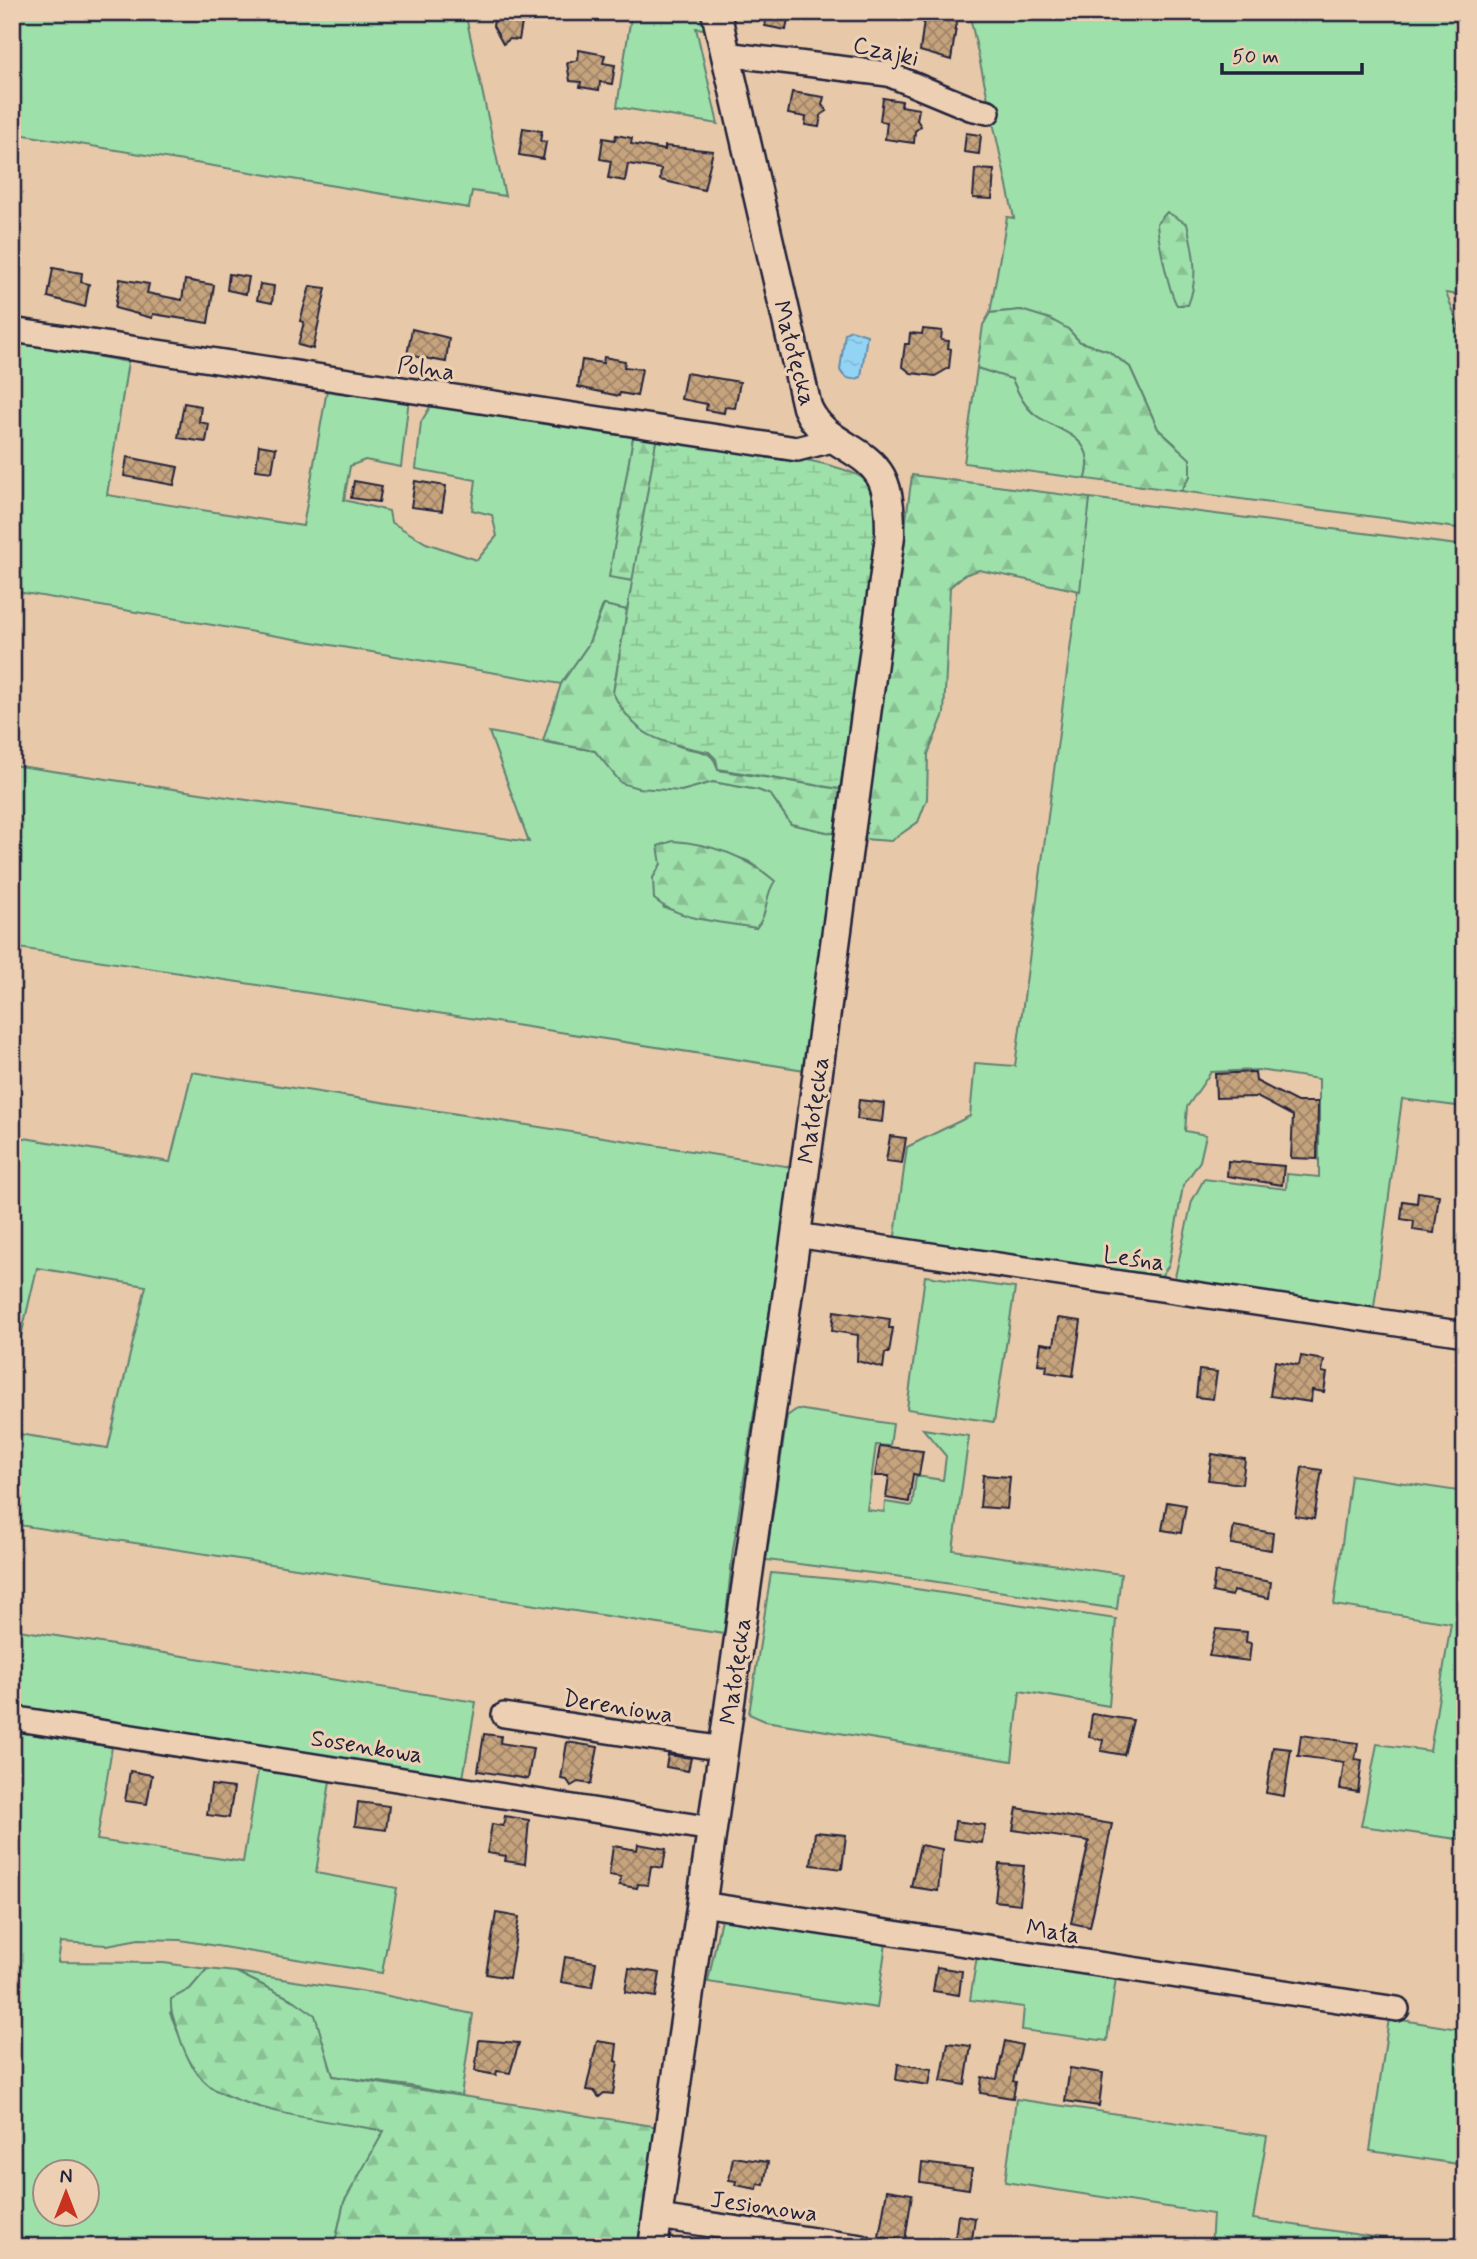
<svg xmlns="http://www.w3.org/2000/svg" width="1477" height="2259" font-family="Mynerve,sans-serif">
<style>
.green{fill:#9ee0aa;stroke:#608172;stroke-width:2;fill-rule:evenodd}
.forest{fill:url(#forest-firs);stroke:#608172;stroke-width:2}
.wetland{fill:url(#wetland-marsh);stroke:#608172;stroke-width:2}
.water{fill:url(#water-ripples);stroke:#668dab;stroke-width:2}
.building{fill:url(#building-cross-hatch);stroke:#22223b;stroke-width:2}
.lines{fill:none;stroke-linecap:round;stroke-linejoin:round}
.minor-casing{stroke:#22223b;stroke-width:28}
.tertiary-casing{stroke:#22223b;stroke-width:33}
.minor{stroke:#edd0b3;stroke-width:23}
.tertiary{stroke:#edd0b3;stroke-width:28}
.labels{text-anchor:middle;stroke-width:6;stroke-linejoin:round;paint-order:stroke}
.street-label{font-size:24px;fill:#22223b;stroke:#edd0b3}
</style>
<defs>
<pattern id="forest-firs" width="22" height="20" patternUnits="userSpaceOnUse" patternTransform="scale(1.75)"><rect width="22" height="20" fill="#9ee0aa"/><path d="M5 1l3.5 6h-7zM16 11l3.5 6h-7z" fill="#88c093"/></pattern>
<pattern id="wetland-marsh" width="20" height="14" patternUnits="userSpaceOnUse" patternTransform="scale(1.75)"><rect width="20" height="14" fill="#9ee0aa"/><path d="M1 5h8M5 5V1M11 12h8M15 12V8" fill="none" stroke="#88c093"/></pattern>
<pattern id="water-ripples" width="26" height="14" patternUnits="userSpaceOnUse" patternTransform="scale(1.75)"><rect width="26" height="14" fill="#93d4f5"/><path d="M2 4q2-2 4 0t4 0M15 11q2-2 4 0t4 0" fill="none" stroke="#7eb6d3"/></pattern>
<pattern id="building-cross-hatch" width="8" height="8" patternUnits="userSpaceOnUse" patternTransform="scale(1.75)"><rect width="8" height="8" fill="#c5a37d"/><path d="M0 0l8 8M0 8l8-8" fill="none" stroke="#a08468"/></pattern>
</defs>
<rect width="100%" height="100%" fill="#e7c9a9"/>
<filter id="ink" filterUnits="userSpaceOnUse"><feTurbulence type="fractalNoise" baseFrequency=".0143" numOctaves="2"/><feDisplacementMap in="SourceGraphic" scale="14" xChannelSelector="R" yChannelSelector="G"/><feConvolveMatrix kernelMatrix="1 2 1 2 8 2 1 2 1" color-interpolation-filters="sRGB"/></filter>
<g filter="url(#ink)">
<path class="green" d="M12,12H465L505,196L472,191L469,208L12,133Z
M606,12H707L711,30L696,28L718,124L617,107L631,16Z
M969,12H1465V296L1446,293L1465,342V529L1181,491L1190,476L1175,444L1158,429L1130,367L1108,351L1080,342L1068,329L1021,310L990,313L1007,217L1014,218Z
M12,341L128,362L107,495L303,526L328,384L409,398L401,467L365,460L350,466L344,500L389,511L391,522L426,543L477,560L497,536L492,515L472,510L476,480L416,469L421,422L433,402L634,432L610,576L633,581L627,610L603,605L588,645L561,684L12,591Z
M977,368L1012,379C1018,392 1024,407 1037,416C1064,434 1097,437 1086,479L964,463Z
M1090,498L1465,546V1107L1402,1099L1374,1307L1369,1312L1173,1286L1192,1201L1204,1179L1286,1189L1287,1174L1319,1177V1079L1258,1070L1211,1072L1187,1107L1185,1131L1206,1135L1200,1161L1183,1186L1169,1265L1157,1282L894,1243L907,1147L970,1116L975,1063L1015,1066Z
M489,732L595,751L607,763L681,791L713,782L758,790L771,795L791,824L836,834L805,1070L12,947V765L529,842ZM661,852C717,854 795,845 756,928L664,908L653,878L661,864Z
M192,1072L792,1167L733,1550L724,1634L12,1524V1433L108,1448L146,1286L37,1268L12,1375V1136L170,1162Z
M925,1276L1015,1288L994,1422L907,1409Z
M797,1409L893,1424L890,1446L876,1445L867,1510L884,1512L885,1502L912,1506L916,1476L943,1480L946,1456L923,1429L969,1436L953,1550L1121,1574L1117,1609L911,1578L766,1560L787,1416Z
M1351,1475L1465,1492V1840L1361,1826L1377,1744L1430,1751L1451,1623L1334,1605Z
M771,1573L876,1583L1116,1619L1109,1706L1020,1691L1012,1761L765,1721L749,1714Z
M12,1629L476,1702L463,1778L12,1709Z
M12,1731L112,1747L97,1840L243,1862L258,1770L330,1781L316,1873L397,1888L382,1973L180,1940L139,1939L107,1945L61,1942L58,1962L164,1963L207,1969L170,2013L192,2066L216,2090L293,2113L385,2131L344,2202L334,2247H143L97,2240L96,2247H12ZM46,2172H88V2214H46Z
M721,1918L886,1943L877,2008L708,1982Z
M977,1956L1116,1978L1107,2041L1022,2030L1024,2007L970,2000Z
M236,1972L379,1994L473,2014L461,2096L410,2086L333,2076L325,2053L295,2001Z
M1389,2018L1465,2030V2165L1370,2151Z
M1016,2099L1267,2136L1253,2219L1441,2247H1211L1213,2214L1005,2182Z"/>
<path class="forest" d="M1167,212L1187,224C1194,252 1199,278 1188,305H1177C1169,293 1158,239 1157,223Z
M1021,310L1050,319L1068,329L1080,342L1108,351L1130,367L1158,429L1190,459V476L1181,491L1086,479C1097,437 1064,434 1037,416C1024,407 1018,392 1012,379L977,368L983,325L990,313Z
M634,432L657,436L633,581L609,577Z
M912,475L1090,498L1080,591L979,570L964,575L950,587L944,714L928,754L927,799L918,822L891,841L863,839Z
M604,605L627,610L613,693C628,705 663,740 679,746C697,753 713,747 718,770L840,789L836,834L791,824L771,795L758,790L713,782L681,791L638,788L621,783L595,751L543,741L561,684L588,645Z
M673,841C712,844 746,856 775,881C764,895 769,914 756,928C724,922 680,921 654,899L653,878L661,864L658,846Z
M207,1969L236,1972L295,2001L315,2015L333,2076L660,2127L643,2247H334L344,2202L384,2131C332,2121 264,2115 217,2091C197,2080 185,2055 179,2035C175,2021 170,2014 171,1999L190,1989Z"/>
<path class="wetland" d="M657,436C700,445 835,457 864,479C876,488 877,506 879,519L840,789L718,769L716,759L709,752C660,742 636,739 613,693Z"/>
<path class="water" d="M851,330L867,335L861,377C853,381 844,379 840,370L845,333Z"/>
<path class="building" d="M495,12H524L519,40L510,39L503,44L493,26Z
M767,12H789L786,30L765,26Z
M940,18L957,21L951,60L920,51L924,20L939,22Z
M579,50L605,55L603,63L615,65L612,84L600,82L599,90L580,87L581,82L570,81L567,63L578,60Z
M792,92L824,97L822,105L827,111L821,115L819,127L805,125L806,117L788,114Z
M883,98L902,101L901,106L919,109L917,120L921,126L915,131L914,143L885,139L887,122L880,121Z
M523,128L542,131L540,141L546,142L543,159L519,155Z
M966,133L981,135L979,154L964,152Z
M616,135L632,138L631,144L665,150V146L713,151L704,190L660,180L661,169L628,164L625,181L608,178L611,161L600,159L603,138L615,140Z
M975,169L994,170L992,199L973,198Z
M53,268L82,273L81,282L89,284L85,307L48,297Z
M229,274L249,277L246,294L227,290Z
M120,279L149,284L147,293L182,300L185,280L214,285L208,323L153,314L152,318L115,308Z
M260,284L274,286L272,303L257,300Z
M310,286L326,288L313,349L298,345L304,322L300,321Z
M412,329L449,338L446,362L407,355Z
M923,329L942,331L941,340L949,341L948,348L951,349L949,368L935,376L911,373L902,366L905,344H909L910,333L922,334Z
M604,357L625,361L624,367L642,369L637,396L620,393L619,396L578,387L582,360L603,363Z
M686,373L740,382L735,408L725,407L724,413L706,410L707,404L681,399Z
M184,403L201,406L199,422L209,424L206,442L178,438Z
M259,445L276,448L272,472L256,470Z
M127,457L178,467L174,485L124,476Z
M354,481L382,486L379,502L351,498Z
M415,481L446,486L442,511L411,507Z
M1255,1072L1256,1081L1297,1102H1318L1317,1159L1291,1158L1293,1116L1257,1097L1216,1098L1215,1074Z
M859,1100L884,1103L882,1122L857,1119Z
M890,1136L906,1138L902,1163L886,1161Z
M1228,1161L1284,1166L1282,1185L1227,1176Z
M1418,1192L1439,1195L1434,1233L1413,1230L1414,1221L1401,1219L1403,1201L1417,1203Z
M834,1311L890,1319L889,1328H893L889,1353H885L883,1368L857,1361L858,1335L832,1331Z
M1058,1318L1081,1321L1073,1376L1046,1372L1047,1365L1038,1364L1041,1343L1054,1345Z
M1301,1356L1324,1360L1322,1372L1327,1373L1324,1392L1312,1390L1311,1402L1270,1396L1275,1361L1299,1365Z
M1199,1370L1217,1372L1213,1399L1196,1397Z
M880,1446L923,1451L919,1475L913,1474L909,1502L886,1498L889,1476H875Z
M1212,1454L1245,1459L1242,1484L1208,1480Z
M1302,1467L1322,1470L1314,1519L1295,1516Z
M983,1475L1010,1477L1007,1509L980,1507Z
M1167,1502L1186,1505L1181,1533L1162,1530Z
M1234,1526L1273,1533L1271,1550L1231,1544Z
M1215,1572L1271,1582L1269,1598L1233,1591L1232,1596L1212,1592Z
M1216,1629L1247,1632L1246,1642L1251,1643L1249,1661L1209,1656Z
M1092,1714L1133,1720L1124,1755L1101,1751L1103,1740L1089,1737Z
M484,1734L501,1736L500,1743L533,1748L528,1779L478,1771Z
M1301,1735L1358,1743L1355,1759L1362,1760L1358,1792L1340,1789L1344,1762L1298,1756Z
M567,1742L598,1747L591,1784L578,1782L571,1786L567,1780L561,1779Z
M1273,1747L1291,1749L1284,1796L1266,1793Z
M668,1755L691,1758L688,1771L666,1767Z
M130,1771L152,1775L147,1804L125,1801Z
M211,1785L234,1788L229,1818L207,1815Z
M358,1802L389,1806L386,1830L355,1826Z
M1017,1808L1112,1824L1090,1927L1071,1923L1089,1841L1013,1830Z
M505,1816L529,1820L525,1864L505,1861L506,1856L487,1853L492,1824L503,1826Z
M955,1821L985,1825L982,1843L953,1839Z
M815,1832L846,1835L842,1869L811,1865Z
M638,1844L666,1849L663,1868L651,1866L648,1885L638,1884L637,1888L619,1885L621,1877L609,1875L613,1846L637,1850Z
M920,1845L942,1849L938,1891L911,1887Z
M999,1864L1024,1866L1020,1904L995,1901Z
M496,1913L519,1917L509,1978L486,1974Z
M565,1957L596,1962L592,1987L561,1982Z
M937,1967L962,1971L959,1995L933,1991Z
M629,1968L660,1973L656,1997L625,1992Z
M479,2040L519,2043L510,2073L497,2071L496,2075L475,2071Z
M597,2041L617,2044L615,2061L618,2062L613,2094L604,2093L599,2097L594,2091L586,2090Z
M1005,2041L1022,2045L1013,2081L1016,2082L1013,2098L980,2093L982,2077L997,2079Z
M948,2043L971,2046L965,2085L941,2081Z
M898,2064L932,2069L929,2085L896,2080Z
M1070,2068L1103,2073L1099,2106L1065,2101Z
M733,2157L768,2162L764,2185L758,2184L757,2189L735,2185L736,2181L729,2180Z
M922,2163L972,2169L969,2189L920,2182Z
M887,2190L912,2194L905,2241L879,2237Z
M958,2215L975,2218L971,2247H954Z"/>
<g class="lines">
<g class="minor-casing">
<path id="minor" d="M725,54L888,74L970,108L988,112
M12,330L797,449L832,440
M796,1235L1465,1334
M504,1715L724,1749
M12,1718L712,1829
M701,1904L1397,2009
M658,2217L862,2247"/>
</g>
<g class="tertiary-casing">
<path id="tertiary" d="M653,2247L796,1235L890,536C890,518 890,494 881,477C864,446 823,445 807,407L716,12"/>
</g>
<use href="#minor" class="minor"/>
<use href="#tertiary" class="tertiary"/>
</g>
</g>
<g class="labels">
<g class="street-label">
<text transform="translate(886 51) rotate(13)" y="8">Czajki</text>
<text transform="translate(795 353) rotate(75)" y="8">Małołęcka</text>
<text transform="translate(426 368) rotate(8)" y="8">Polna</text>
<text transform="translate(813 1110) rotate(-82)" y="8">Małołęcka</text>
<text transform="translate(1134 1258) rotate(8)" y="8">Leśna</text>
<text transform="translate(735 1671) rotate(-82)" y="8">Małołęcka</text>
<text transform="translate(618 1706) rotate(9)" y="8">Dereniowa</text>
<text transform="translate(367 1746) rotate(9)" y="8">Sosenkowa</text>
<text transform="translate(1053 1931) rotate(9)" y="8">Mała</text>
<text transform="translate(764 2206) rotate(8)" y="8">Jesionowa</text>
</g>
</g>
<rect width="1477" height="2259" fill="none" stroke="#edd0b3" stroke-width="42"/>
<rect x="21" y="21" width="1435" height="2217" fill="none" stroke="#22223b" stroke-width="2.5" filter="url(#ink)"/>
<g transform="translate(66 2193)"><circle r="33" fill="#edd0b3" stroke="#9c8a83" stroke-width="2"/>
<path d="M0-5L12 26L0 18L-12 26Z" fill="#c8321e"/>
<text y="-10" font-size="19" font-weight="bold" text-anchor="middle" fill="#22223b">N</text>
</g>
<path d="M1222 63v10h140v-10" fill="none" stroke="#22223b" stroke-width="3.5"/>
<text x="1232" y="63" font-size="21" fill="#22223b" stroke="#edd0b3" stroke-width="5" paint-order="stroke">50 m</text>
</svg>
